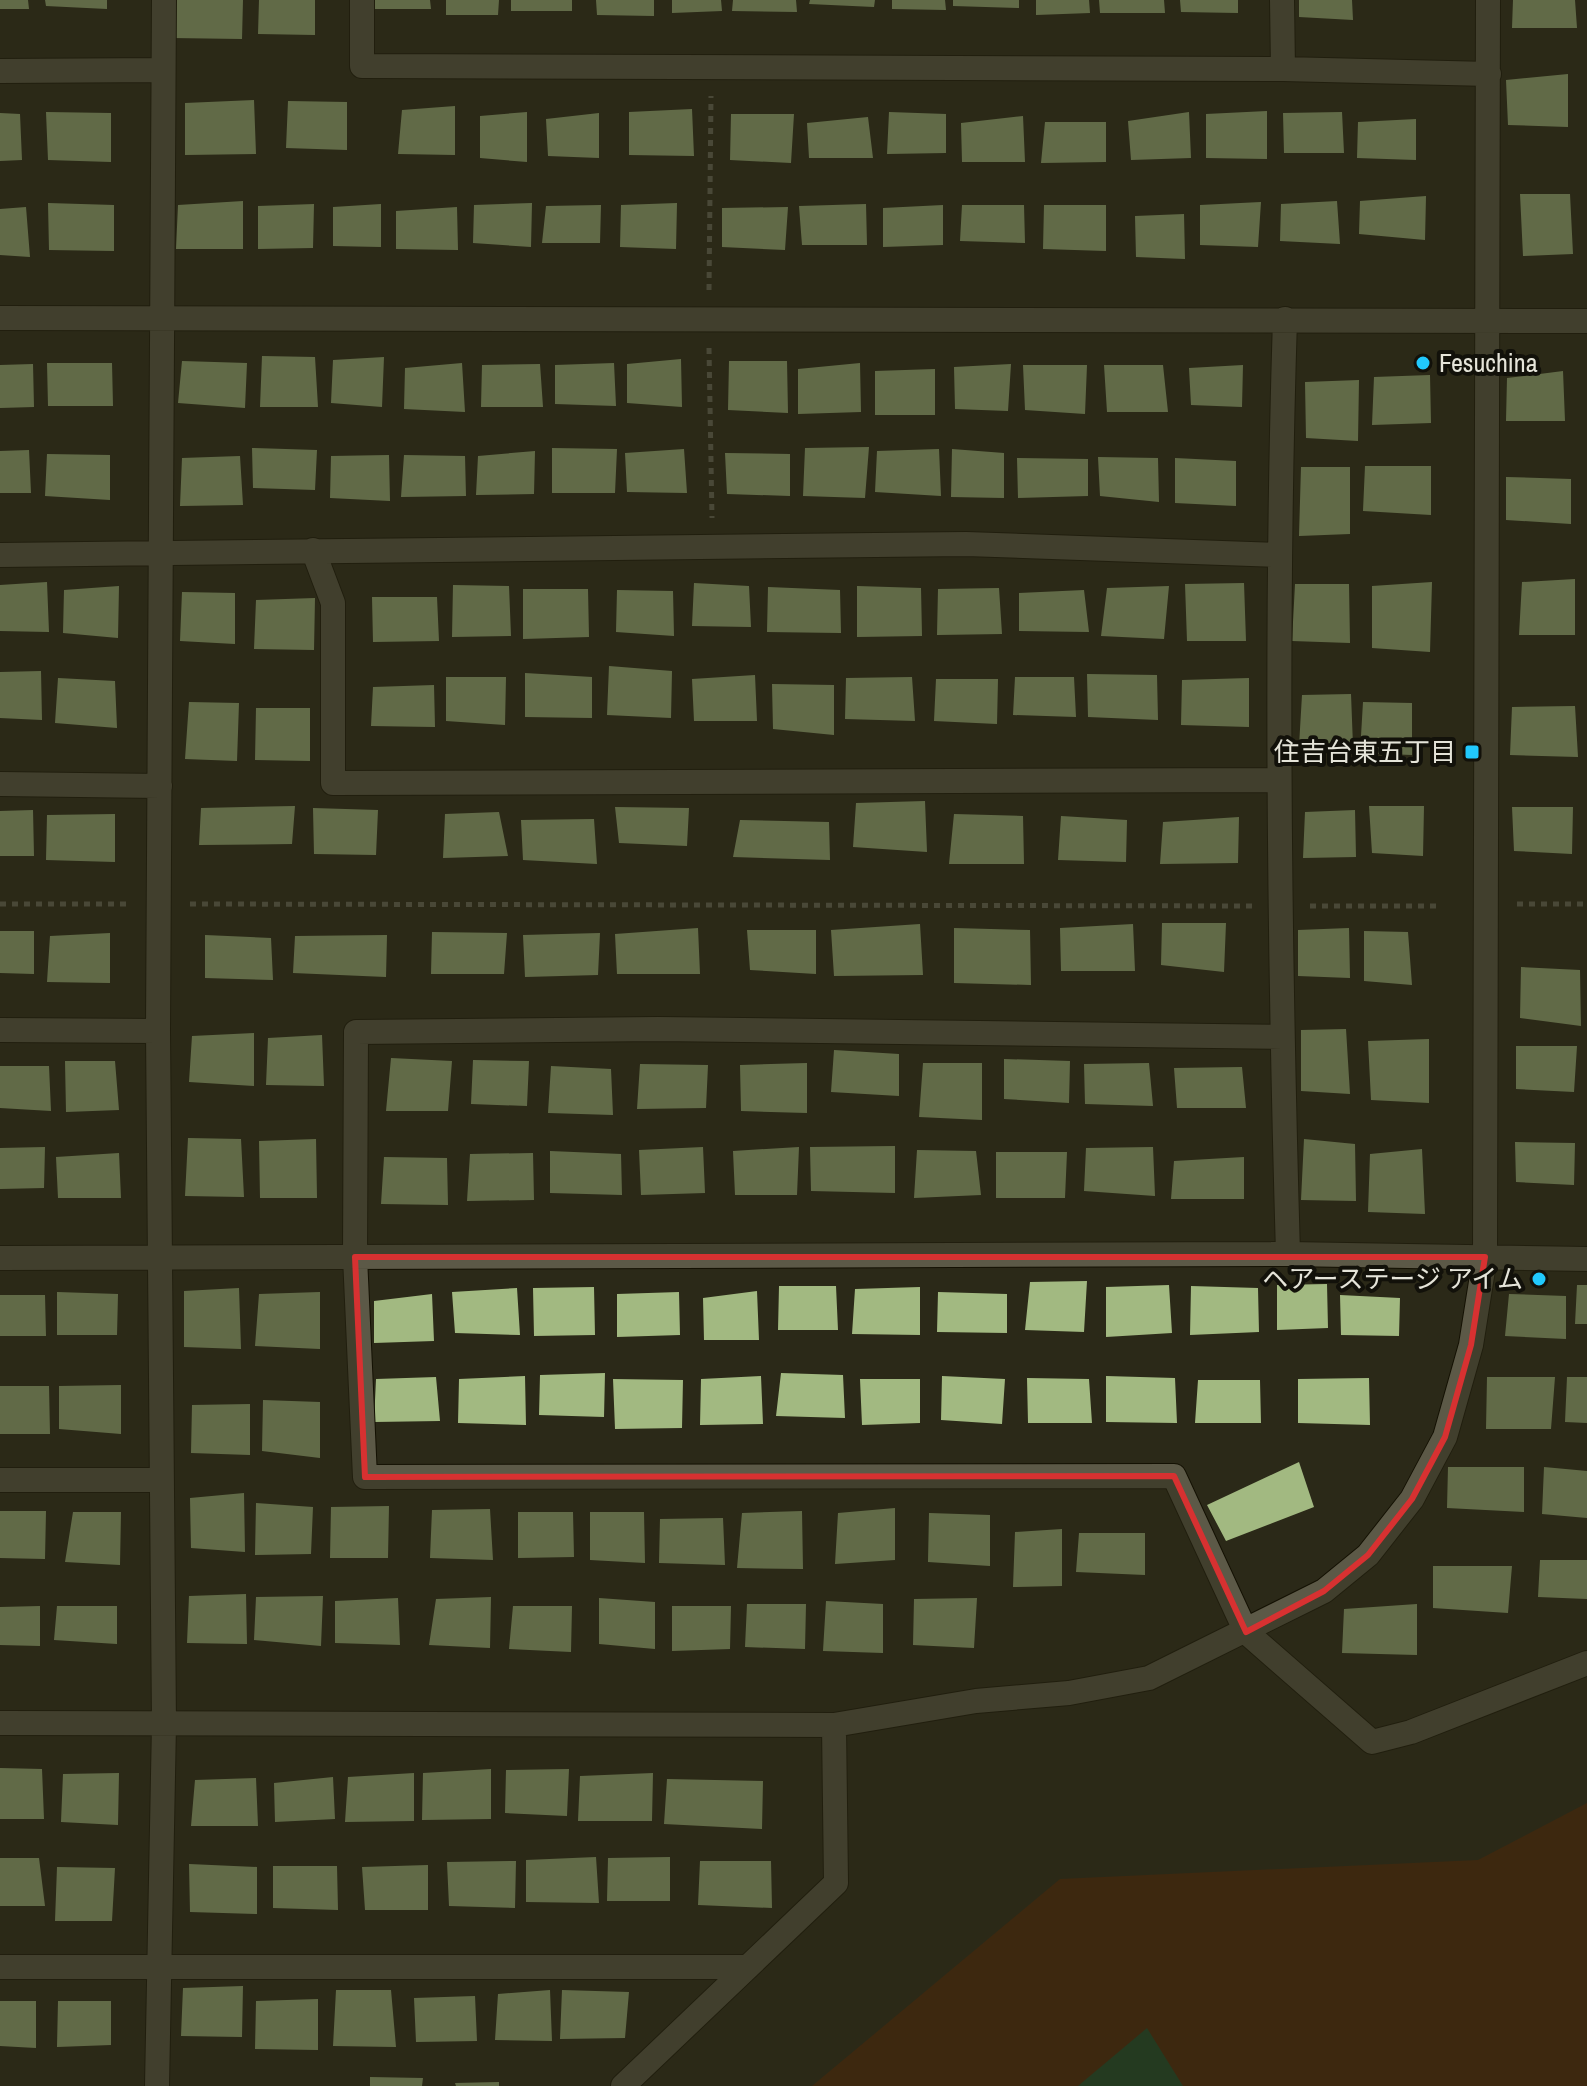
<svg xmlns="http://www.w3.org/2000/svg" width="1587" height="2086" font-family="'Archivo Narrow','Noto Sans JP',sans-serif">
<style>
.green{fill:#532606}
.water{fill:#1b4e2c}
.building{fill:#a2b981}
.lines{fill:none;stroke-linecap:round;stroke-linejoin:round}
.minor-casing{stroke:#141103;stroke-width:26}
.path{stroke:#6e6d5e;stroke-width:5;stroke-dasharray:6 6;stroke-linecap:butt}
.minor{stroke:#5c5947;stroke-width:24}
.marked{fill:none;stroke:#d73131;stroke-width:6;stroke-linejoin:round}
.poi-dot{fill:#21c9fd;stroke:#12110a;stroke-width:3}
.labels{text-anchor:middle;stroke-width:8;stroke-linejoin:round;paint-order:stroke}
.poi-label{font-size:26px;fill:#e5e4d9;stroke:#12110a;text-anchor:end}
</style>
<rect width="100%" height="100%" fill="#2b2918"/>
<path class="green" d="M1587,1803V2086H812L1060,1879L1478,1860Z"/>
<path class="water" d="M1147,2028L1183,2086H1078Z"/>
<path class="building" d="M0,0H28L29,9H0Z
M45,0H107V9L46,6Z
M172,0H243L242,39L172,38Z
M259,0H315V35L258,34Z
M375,0H430L431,9H375Z
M446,0H499L498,15H446Z
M511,0H572V11H511Z
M596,0H654V16L597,15Z
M672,0H721L722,11L672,13Z
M733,0H796L797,12L732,11Z
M810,0H875L874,7L809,4Z
M892,0H945L946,10L892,9Z
M953,0H1019V8L953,6Z
M1036,0H1089L1090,13L1036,15Z
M1099,0H1164L1165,13H1100Z
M1180,0H1238V13L1181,12Z
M1299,0H1352L1353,20L1299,17Z
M1513,0H1575L1577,28H1512Z
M1568,74V127L1508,125L1506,80Z
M254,100L256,154L185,155V103Z
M288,101L347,102V150L286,148Z
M455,106V155L398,154L402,110Z
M692,109L694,156L629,155V112Z
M1267,111V159L1206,158V114Z
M46,112L111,113V162L48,160Z
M527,112V162L480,158V116Z
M889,112L946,114V153L887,154Z
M1189,112L1191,158L1131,160L1128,121Z
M1342,112L1344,153H1284L1283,113Z
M0,113L20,114L22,160L0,161Z
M599,113V158L548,156L546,119Z
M731,114H794L791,163L730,160Z
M1023,116L1025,162H962L961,123Z
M868,117L873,158H809L807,123Z
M1416,119V160L1357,158L1358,122Z
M1045,122H1106V162L1041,163Z
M1520,194H1570L1573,254L1523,256Z
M1426,196L1425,240L1359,234L1360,201Z
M243,201V249H176L178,205Z
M1337,201L1340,244L1280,241L1281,204Z
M1261,202L1258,247L1200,245V205Z
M48,203L114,205V251L49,250Z
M532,203L531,247L473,243L474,205Z
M677,203L676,249L620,247L621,205Z
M314,204L313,248L258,249V206Z
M381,204V247L333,246V207Z
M866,204L867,245H802L799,206Z
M601,205L600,243H542L546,206Z
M943,205V245L883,247V208Z
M962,205H1024L1025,243L960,241Z
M1044,205H1106V251L1043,249Z
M26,207L30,257L0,255V209Z
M457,207L458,250L396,249V211Z
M788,207L785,250L722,247V208Z
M1184,214L1185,259L1136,257L1135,216Z
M262,356L315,357L318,407H260Z
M384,357L382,407L331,403L333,360Z
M681,359L682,407L627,403V364Z
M182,361L247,363L245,408L178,403Z
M729,361H787L788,413L728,410Z
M47,363H112L113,406H48Z
M462,363L465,412L404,409L405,368Z
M614,363L616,406L555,404V365Z
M860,363L861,412L798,414V369Z
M33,364L34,407L0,408V365Z
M540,364L543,407H481L482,365Z
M1011,364L1008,411L955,409L954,367Z
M1023,365H1087L1085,414L1025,410Z
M1104,365H1163L1168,412H1107Z
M1243,365L1242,407L1191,405L1189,368Z
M935,369V415H875V371Z
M1563,371L1565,421H1506L1507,378Z
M1430,375L1431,423L1372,425L1374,377Z
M1359,380L1358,441L1306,438L1305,382Z
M869,447L865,498L803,496L805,448Z
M252,448L317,450L315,490L253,488Z
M552,448L617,449L615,493H552Z
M684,449L687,493L627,492L625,453Z
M939,449L941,496L875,492L877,451Z
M952,449L1004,453V498L951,497Z
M29,450L31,493H0V451Z
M535,451L534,494L476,495L478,456Z
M725,453L790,454V496L727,494Z
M47,454L110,455V500L45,496Z
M389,455L390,501L330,498L331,456Z
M404,455L465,456L466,496L401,497Z
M240,456L243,505L180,506L182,458Z
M1098,457L1158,458L1159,502L1100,496Z
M1017,458L1088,459V496L1018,498Z
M1175,458L1236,461V506L1175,503Z
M1365,466H1431V515L1363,511Z
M1301,467H1350V534L1299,536Z
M1506,477L1571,479V524L1506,520Z
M1575,579V635H1519L1522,582Z
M47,582L49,632L0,631V585Z
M1432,582L1430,652L1372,648V586Z
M694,583L749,586L751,627L692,626Z
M1244,583L1246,641H1187L1185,584Z
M1295,584H1349L1350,643L1292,641Z
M453,585L509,586L511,636L452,637Z
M119,586L118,638L63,633L64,590Z
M857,586L921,588L922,636L857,637Z
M1169,586L1164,639L1101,636L1107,588Z
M768,587L840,590L841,633L767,632Z
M999,588L1002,634L937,635L938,589Z
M523,589H588L589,637L523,639Z
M617,590L673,591L674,636L616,632Z
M1084,590L1089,632L1019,631V593Z
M182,592L235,593V644L180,641Z
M372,597H437L439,641L373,642Z
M315,598L314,650L254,649L256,600Z
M609,666L672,671L671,718L607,715Z
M41,671L42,720L0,718V672Z
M525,673L592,677V718L525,717Z
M1087,674L1157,675L1158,720L1088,717Z
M755,675L757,721H694L692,679Z
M446,677H506L505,725L446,721Z
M912,677L915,721L845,719L846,678Z
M1015,677H1074L1076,717L1013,715Z
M58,678L115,681L117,728L55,723Z
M1249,678V727L1181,725L1182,680Z
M936,679H998L997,724L934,721Z
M772,684L834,685V735L773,729Z
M434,685L435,727L371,726L373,687Z
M1351,694L1353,746H1299L1302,695Z
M189,702L239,703L237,761L185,759Z
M1363,702L1412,703V755L1360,753Z
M1575,706L1578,757L1510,755L1512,707Z
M256,708H310V761L255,760Z
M925,801L927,852L853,847L856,803Z
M295,806L292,844L199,845L201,808Z
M1369,806H1424L1423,856L1372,853Z
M615,807L689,808L687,846L619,843Z
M1512,807H1573L1572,854L1514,851Z
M313,808L378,810L376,855L314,854Z
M33,810L34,856H0V811Z
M1355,810L1356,857L1303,858L1305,812Z
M499,812L508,856L443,858L445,814Z
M115,814V862L46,860L47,815Z
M954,814L1023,816L1024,864H949Z
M1061,816L1127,820L1126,862L1058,860Z
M1239,817L1238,863L1160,864L1163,822Z
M594,819L597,864L523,860L521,820Z
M740,820L829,822L830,860L733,857Z
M1162,923H1226L1224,972L1161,965Z
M920,924L923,975L834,976L831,930Z
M1133,924L1135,971H1061L1060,928Z
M698,928L700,974H617L615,934Z
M954,928L1030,930L1031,985L954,983Z
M1349,928L1350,978L1298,976V930Z
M747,930H816V974L750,970Z
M0,931H34V974L0,973Z
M1364,931L1408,932L1412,985L1364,981Z
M432,932L507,933L504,974H431Z
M110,933V983L47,982L50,936Z
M600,933L598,975L525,977L523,935Z
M205,935L271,938L273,980L205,978Z
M387,935L386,977L293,973L295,936Z
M1521,967L1580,970L1581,1026L1520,1018Z
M1346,1029L1350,1094L1301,1091V1030Z
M254,1033V1086L189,1082L192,1036Z
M322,1035L324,1086L266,1085L268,1038Z
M1429,1039V1103L1371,1100L1368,1041Z
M1516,1046H1577L1574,1092L1516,1089Z
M834,1050L899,1054V1096L831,1092Z
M391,1058L452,1061L448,1111H386Z
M1004,1059L1070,1061L1069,1103L1004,1099Z
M473,1060L529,1061L527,1106L471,1104Z
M65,1061H115L119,1110L66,1112Z
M807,1063V1113L741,1111L740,1065Z
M923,1063H982V1120L919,1117Z
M1149,1063L1153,1106L1085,1104L1084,1064Z
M640,1064L708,1065L706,1108L637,1109Z
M0,1066H49L51,1111L0,1108Z
M551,1066L611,1069L613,1115L548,1113Z
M1242,1067L1246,1108H1177L1174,1068Z
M188,1138L241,1139L244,1197L185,1196Z
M316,1139L317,1198H260L259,1141Z
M1304,1139L1355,1144L1356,1201L1301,1200Z
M1515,1142L1575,1143L1574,1185L1516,1182Z
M895,1146V1193L811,1191L810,1147Z
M45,1147L44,1188L0,1189V1148Z
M703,1147L705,1193L641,1195L639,1150Z
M799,1147L797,1195H735L733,1151Z
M1153,1147L1155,1196L1084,1191L1086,1148Z
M1422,1149L1425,1214L1368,1212L1370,1154Z
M917,1150L976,1151L981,1195L914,1198Z
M550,1151L621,1154L622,1195L550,1193Z
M996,1152H1067L1065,1198H996Z
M119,1153L121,1198H58L56,1157Z
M533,1153L534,1200L467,1201L470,1154Z
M384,1157L447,1158L448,1205L381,1204Z
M1244,1157V1199H1171L1174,1161Z
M1087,1281L1084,1332L1025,1330L1030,1282Z
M1327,1284L1328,1328L1277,1330V1285Z
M1169,1285L1172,1333L1106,1337V1287Z
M1577,1285H1587V1324H1575Z
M779,1286H836L838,1330H778Z
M1191,1286L1258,1288L1259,1332L1190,1335Z
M594,1287L595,1335L534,1336L533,1288Z
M920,1287V1335L852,1334L855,1289Z
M239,1288L241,1349L184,1347V1291Z
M517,1288L520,1335L455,1333L452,1292Z
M757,1291L759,1340H704L703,1298Z
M57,1292L118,1294L117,1335H57Z
M320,1292V1349L255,1346L259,1294Z
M679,1292L680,1335L617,1337V1294Z
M938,1292L1007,1294V1333L937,1332Z
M432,1294L434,1341L374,1343V1301Z
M1509,1294L1566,1296V1339L1505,1336Z
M0,1295H45L46,1336H0Z
M1340,1295L1400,1298L1399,1336L1341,1335Z
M605,1373L604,1417L539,1415L540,1375Z
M781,1373L843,1375L845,1418L776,1416Z
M525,1376L526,1425L458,1423L459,1379Z
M761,1376L763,1424L700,1425L701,1379Z
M942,1376L1005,1379L1002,1424L941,1420Z
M1106,1376L1175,1378L1177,1423L1106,1422Z
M436,1377L440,1421L374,1422L376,1379Z
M1487,1377H1555L1551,1429H1486Z
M1567,1377H1587V1423L1565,1422Z
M1027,1378L1089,1379L1092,1423H1028Z
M1369,1378L1370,1425L1298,1423V1379Z
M613,1379L683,1380L682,1428L615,1429Z
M860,1379H920V1423L862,1425Z
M1198,1380H1260L1261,1423H1195Z
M121,1385V1434L59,1429V1386Z
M0,1386H49L50,1434H0Z
M263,1400L320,1402V1458L262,1451Z
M250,1404V1455L191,1453L192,1405Z
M1299,1462L1314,1507L1226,1541L1207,1505Z
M1448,1467H1524V1512L1447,1508Z
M1544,1467L1587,1471V1518L1542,1514Z
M244,1493L245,1552L191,1548L190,1498Z
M256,1503L313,1507L311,1554L255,1555Z
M389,1506L388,1558H330L331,1507Z
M895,1508V1560L835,1564L838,1513Z
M490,1509L493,1560L430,1558L432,1510Z
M0,1511H46L45,1559L0,1558Z
M802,1511L803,1569L737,1568L742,1513Z
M73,1512H121L120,1565L65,1562Z
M518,1512H573L574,1557L518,1558Z
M590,1512H644L645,1563L590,1560Z
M929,1513L990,1515V1566L928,1562Z
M723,1518L725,1565L659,1563L660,1519Z
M1062,1529V1586L1013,1587L1015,1532Z
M1079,1533H1145V1575L1076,1572Z
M1540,1560H1587V1599L1538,1597Z
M1433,1566H1512L1508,1613L1433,1608Z
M246,1594L247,1644L187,1643L189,1596Z
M323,1596L321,1646L254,1640L256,1597Z
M491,1597L490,1648L429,1645L436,1599Z
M398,1598L400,1645L335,1643V1601Z
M599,1598L655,1602V1649L599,1644Z
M977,1598L974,1648L913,1645L914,1599Z
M826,1601L883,1604V1653L823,1651Z
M747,1604H806L805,1649L745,1647Z
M1417,1604V1655L1342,1653L1344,1609Z
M40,1606V1646L0,1645V1607Z
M57,1606H117V1644L54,1640Z
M513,1606H572L571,1652L509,1649Z
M672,1606H731L730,1649L672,1651Z
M0,1768L42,1769L44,1819H0Z
M491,1769V1819L422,1820L423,1773Z
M569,1769L567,1816L505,1813L506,1770Z
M119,1773L118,1825L61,1822L63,1774Z
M414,1773V1821L345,1822L348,1777Z
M653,1773L652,1821H578L580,1776Z
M333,1777L335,1819L275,1822L274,1783Z
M256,1778L258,1826H191L195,1780Z
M667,1779L763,1781L762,1829L664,1824Z
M596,1857L599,1903L526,1902V1860Z
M670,1857V1901H607L608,1858Z
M0,1858H39L45,1906H0Z
M516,1861L515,1908L449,1906L447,1862Z
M700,1861H771L772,1908L698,1905Z
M189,1864L257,1867V1914L190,1912Z
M428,1865V1910H365L362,1867Z
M273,1866H337L338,1910L273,1908Z
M57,1867L115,1868L112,1921H55Z
M243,1986L242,2037L181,2036L183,1988Z
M336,1990H391L396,2047L333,2046Z
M550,1990L552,2041L495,2040L498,1994Z
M562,1990L629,1992L625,2038L560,2039Z
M475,1996L477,2041L416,2042L414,1998Z
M318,1999V2050L255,2049L256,2001Z
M0,2001H36V2048L0,2046Z
M58,2001H111V2045L57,2047Z
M370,2077L423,2078L422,2086H370Z
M499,2082V2086H456L455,2083Z"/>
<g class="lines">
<g class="minor-casing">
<path id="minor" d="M362,0V66L1283,69L1489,74
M1282,0L1283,69
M0,71L163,70
M0,318L1587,321
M1285,319C1275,631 1279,942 1288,1254
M313,550L333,603V783L1277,780
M0,555L966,544L1278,555
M0,784L160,786
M0,1030L158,1031
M1282,1037L658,1029L356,1032L355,1257L365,1477L1174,1476L1246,1632L1372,1742L1411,1732L1587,1663
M0,1258L1288,1254L1587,1259
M0,1480H161
M0,1723L834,1725L976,1701L1069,1693L1149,1678L1324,1591L1368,1555L1412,1499L1445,1437L1471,1345L1485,1257L1488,0
M0,1967H748
M157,2086L164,1724L158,1031L164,0
M623,2086L836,1883L834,1725"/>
</g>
<path class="path" d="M709,290L711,96
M709,348L712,518
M0,904H128
M190,904L1252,906
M1517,904H1587
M1310,906H1441"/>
<use href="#minor" class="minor"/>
</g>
<path d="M0 0H1587V2086H0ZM355,1257H1485L1471,1345L1445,1437L1412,1499L1368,1555L1324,1591L1246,1632L1174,1476L365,1477Z" fill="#2b2918" fill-opacity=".55" fill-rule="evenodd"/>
<path class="marked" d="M355,1257H1485L1471,1345L1445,1437L1412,1499L1368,1555L1324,1591L1246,1632L1174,1476L365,1477Z"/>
<g class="poi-dot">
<circle cx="1423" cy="363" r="8"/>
<rect x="1464" y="744" width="16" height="16" rx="4"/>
<circle cx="1539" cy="1279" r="8"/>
</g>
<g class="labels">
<g class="poi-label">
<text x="1439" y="372" text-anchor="start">Fesuchina</text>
<text x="1456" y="761">住吉台東五丁目</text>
<text x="1523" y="1288">ヘアーステージ アイム</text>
</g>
</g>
</svg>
